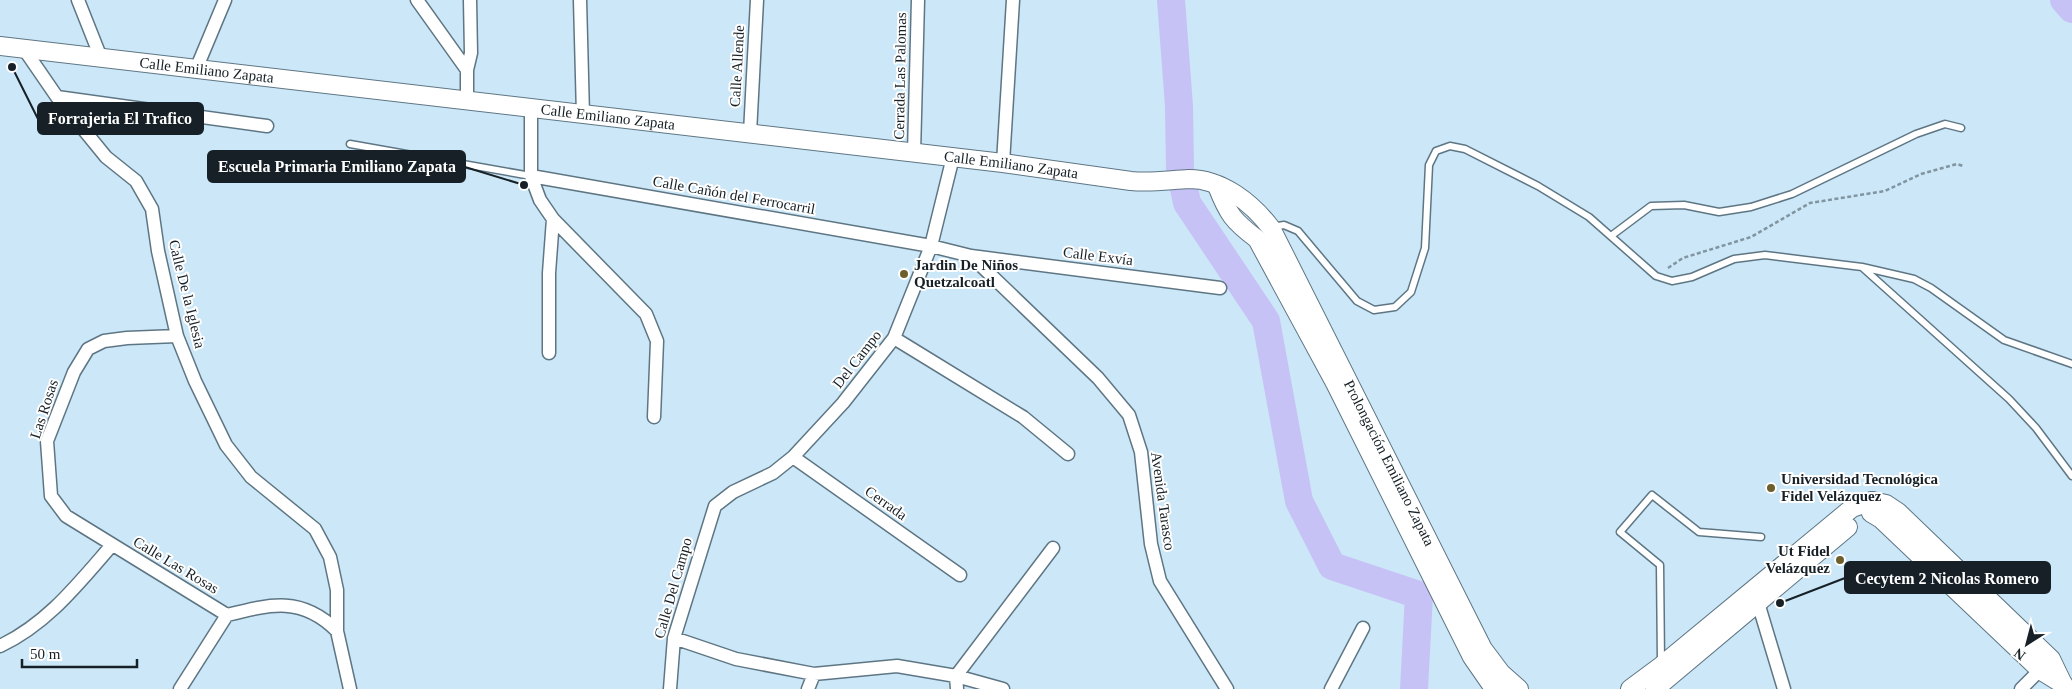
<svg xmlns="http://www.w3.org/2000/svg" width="2072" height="689" font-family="Georgia,serif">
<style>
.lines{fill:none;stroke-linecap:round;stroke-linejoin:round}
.river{stroke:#c7c2f5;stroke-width:28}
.lane-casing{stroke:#5e7684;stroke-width:9}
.street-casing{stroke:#5e7684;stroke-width:15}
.secondary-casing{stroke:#5e7684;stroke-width:20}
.path{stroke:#8195a1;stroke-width:2.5;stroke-dasharray:4 2.5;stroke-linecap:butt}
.lane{stroke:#fff;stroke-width:6}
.street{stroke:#fff;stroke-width:12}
.secondary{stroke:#fff;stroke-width:18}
.poi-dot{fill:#6d5e2c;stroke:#fff;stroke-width:2}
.labels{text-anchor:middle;stroke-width:4;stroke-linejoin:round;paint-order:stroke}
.street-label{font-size:15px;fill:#162026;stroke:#fff}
.poi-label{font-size:15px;font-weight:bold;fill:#162026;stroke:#fff;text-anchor:start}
.leader{fill:none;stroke:#162026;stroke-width:2}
.callout-dot{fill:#162026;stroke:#fff;stroke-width:2}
.callout{fill:#162026;stroke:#162026;stroke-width:2}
.callout-label{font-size:16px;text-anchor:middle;font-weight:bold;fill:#fff}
</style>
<rect width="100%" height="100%" fill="#cce7f7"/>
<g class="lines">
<path class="river" d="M1171,0L1179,106L1180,169L1187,203L1266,321L1299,501L1332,566L1419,595L1414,689
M2064,0L2072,9"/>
<g class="lane-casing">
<path id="lane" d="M350,144L531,176
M1272,227L1284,225L1298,231L1357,301L1374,310L1395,307L1411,292L1425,248L1429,165L1436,151L1450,146L1465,149L1538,186L1589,217L1656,276L1672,281L1692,277L1734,259L1765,255L1862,267L1914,279L1931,288L2004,340L2072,364
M1611,236L1651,206L1684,205L1719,212L1751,207L1792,194L1916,134L1945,124L1961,128
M1863,268L2009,399L2036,428L2072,476
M1661,663L1660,565L1620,532L1652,495L1699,532L1761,537"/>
</g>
<g class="street-casing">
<path id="street" d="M78,0L101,58
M417,0L467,70V101
M580,0L583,115
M24,49L57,97L106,157L136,181L152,209L158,251L177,336L195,381L226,445L251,477L315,529L330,557L337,590V631L350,689
M197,67L225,0
M467,70L471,53L470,0
M57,97L267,126
M531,109V176L540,200L553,219L646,314L657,341L654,417
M750,133L757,0
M914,153L918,0
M1003,163L1013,0
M531,176L931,246L971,256L1098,378L1129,415L1141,452L1151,544L1160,581L1227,689
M971,256L1220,288
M177,336L127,338L104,341L88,349L74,372L47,441L51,496L66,516L227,615C271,604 302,596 337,631
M894,338L1023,417L1068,454
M549,353V273L553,219
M793,457L960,575
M1756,596L1784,689
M674,638L736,659L814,674L897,666L956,676L1003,689
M0,646C47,624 78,584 112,545
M180,689L227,615
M670,689L674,638L715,506L733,492L773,473L793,457L843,403L894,338L931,246L953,157
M808,689L814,674
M957,689L956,676L1053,548
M1331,689L1363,628
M2021,689L2046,664"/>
</g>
<g class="secondary-casing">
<g id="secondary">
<path id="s1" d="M0,46L1003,163C1046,169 1089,175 1131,181C1151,183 1169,180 1189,179C1222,179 1252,203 1271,228L1483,649L1501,673L1519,689"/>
<path d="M1217,186C1228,214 1233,221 1257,239L1335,383L1472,657L1490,683L1497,689"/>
<path d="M1872,501L1886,504L1898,512L2051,659L2063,684"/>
<path d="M1871,513L1881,519L2040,670L2064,685"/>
<path d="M1630,689L1661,666L1852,508L1872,501"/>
<path d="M1655,689L1848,527"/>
</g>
</g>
<path class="path" d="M1668,268L1683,258L1751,237L1810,203L1885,191L1921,174L1957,164L1963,166"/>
<use href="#lane" class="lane"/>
<use href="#street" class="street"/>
<use href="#secondary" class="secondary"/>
</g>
<g class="poi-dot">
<circle cx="904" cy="274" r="5"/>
<circle cx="1771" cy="488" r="5"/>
<circle cx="1840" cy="560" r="5"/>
</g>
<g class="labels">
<g class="street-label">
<text transform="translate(737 66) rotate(-87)" y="5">Calle Allende</text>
<text dy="5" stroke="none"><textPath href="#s1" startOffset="208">Calle Emiliano Zapata</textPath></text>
<text transform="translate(900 76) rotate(-89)" y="5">Cerrada Las Palomas</text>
<text dy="5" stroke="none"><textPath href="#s1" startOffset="612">Calle Emiliano Zapata</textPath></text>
<text dy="5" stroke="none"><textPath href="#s1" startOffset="1018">Calle Emiliano Zapata</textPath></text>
<text transform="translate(734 195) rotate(10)" y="5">Calle Cañón del Ferrocarril</text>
<text transform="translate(1098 256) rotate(7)" y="5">Calle Exvía</text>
<text transform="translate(187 294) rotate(76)" y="5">Calle De la Iglesia</text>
<text transform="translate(857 359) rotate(-52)" y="5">Del Campo</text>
<text transform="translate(44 409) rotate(-72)" y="5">Las Rosas</text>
<text dy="5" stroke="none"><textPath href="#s1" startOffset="1559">Prolongación Emiliano Zapata</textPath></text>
<text transform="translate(1163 501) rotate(82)" y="5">Avenida Tarasco</text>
<text transform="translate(886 503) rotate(35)" y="5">Cerrada</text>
<text transform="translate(176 565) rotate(31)" y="5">Calle Las Rosas</text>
<text transform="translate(673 588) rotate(-74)" y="5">Calle Del Campo</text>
</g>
<g class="poi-label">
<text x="914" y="270">Jardin De Niños<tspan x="914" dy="17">Quetzalcoatl</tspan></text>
<text x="1781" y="484">Universidad Tecnológica<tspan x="1781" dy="17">Fidel Velázquez</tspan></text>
<text x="1830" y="556" text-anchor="end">Ut Fidel<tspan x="1830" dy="17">Velázquez</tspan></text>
</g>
</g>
<path class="leader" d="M12 67L38 119M524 185L465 167M1780 603L1845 578"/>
<g class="callout-dot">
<circle cx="12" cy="67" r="5"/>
<circle cx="524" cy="185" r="5"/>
<circle cx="1780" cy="603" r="5"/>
</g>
<g class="callout">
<rect x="38" y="103" width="165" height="31" rx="5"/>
<rect x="208" y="151" width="257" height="31" rx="5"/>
<rect x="1845" y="562" width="205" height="31" rx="5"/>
</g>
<g class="callout-label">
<text x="120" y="124">Forrajeria El Trafico</text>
<text x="337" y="172">Escuela Primaria Emiliano Zapata</text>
<text x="1947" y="584">Cecytem 2 Nicolas Romero</text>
</g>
<g transform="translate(2027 644) rotate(216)" stroke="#ffffff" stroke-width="4" paint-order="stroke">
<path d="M0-4L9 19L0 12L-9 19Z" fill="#162026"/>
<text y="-8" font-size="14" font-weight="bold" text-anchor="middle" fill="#162026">N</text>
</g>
<path d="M22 659v8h115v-8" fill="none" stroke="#162026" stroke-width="2.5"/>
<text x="30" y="659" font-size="15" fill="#162026" stroke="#ffffff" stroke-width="4" paint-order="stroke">50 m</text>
</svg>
